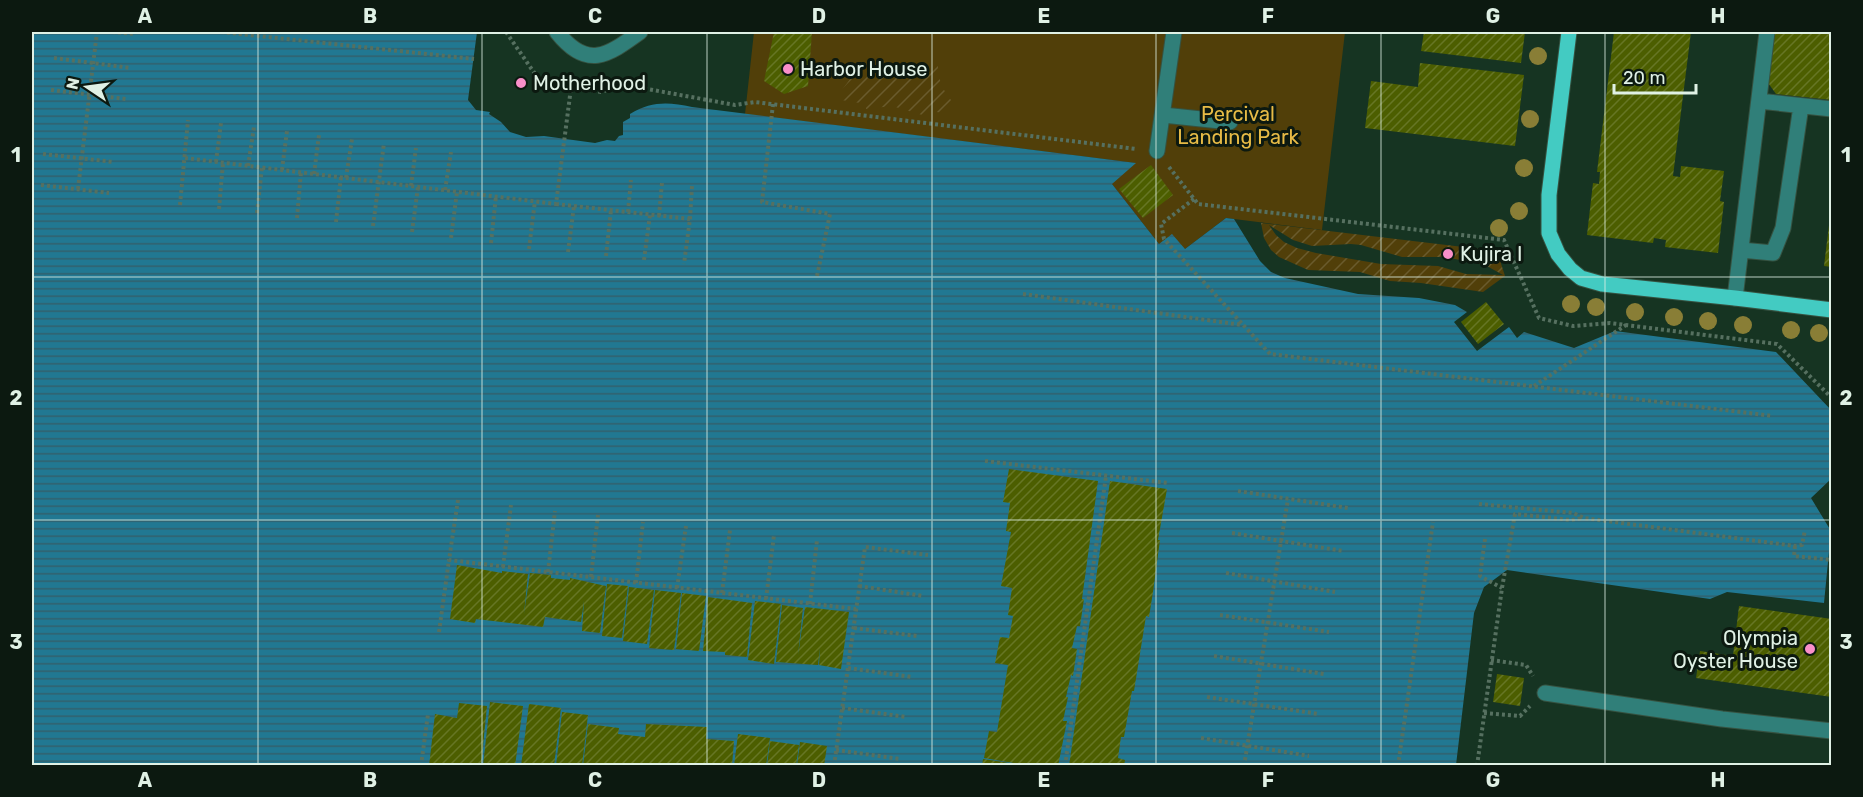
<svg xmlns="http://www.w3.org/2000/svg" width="1863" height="797" font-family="Rubik,sans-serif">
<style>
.park{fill:#513f09}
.garden{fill:url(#garden-furrows);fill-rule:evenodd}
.water{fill:url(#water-rules)}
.building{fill:url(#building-hatch)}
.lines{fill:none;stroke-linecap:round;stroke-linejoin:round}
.minor-casing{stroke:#365241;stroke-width:17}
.major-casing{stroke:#365241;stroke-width:17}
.path{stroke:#567060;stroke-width:4;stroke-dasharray:3 3;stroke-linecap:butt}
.minor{stroke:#307f79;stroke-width:15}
.major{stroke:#43cbc2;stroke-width:15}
.tree{fill:#897e36}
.grid{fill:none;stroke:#e0f1e5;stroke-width:1.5;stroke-opacity:0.55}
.poi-dot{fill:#f98fc9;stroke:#0c1910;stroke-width:2}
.labels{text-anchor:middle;stroke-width:6;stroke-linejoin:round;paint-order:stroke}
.poi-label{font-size:20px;fill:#e0f1e5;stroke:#0c1910;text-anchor:start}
.park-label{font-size:20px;fill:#e7bb46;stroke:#0c1910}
.neatline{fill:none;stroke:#e0f1e5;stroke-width:2}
.grid-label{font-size:20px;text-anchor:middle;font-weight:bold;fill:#e0f1e5}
</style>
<defs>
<pattern id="garden-furrows" width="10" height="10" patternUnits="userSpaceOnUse" patternTransform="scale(1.5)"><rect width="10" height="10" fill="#513f09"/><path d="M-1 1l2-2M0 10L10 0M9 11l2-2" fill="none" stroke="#6a5b2d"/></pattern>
<pattern id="water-rules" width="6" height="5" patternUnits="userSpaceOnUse" patternTransform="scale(1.5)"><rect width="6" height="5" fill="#217892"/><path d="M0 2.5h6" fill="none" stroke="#32606c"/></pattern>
<pattern id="building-hatch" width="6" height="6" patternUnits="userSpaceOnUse" patternTransform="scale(1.5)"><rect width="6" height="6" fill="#4c5e00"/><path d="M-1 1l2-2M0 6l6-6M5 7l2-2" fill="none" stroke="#667625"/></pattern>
</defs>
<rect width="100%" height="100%" fill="#163422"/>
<path class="park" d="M754,32H1345L1322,230L1226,218L1185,249L1159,244L1111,183L1135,163L745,114Z"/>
<path class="garden" d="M938,58C937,74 940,87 951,100L948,114L931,111L929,117L892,106L866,109V104L835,99C844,88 854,71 867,64C892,51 914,86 938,58Z
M1261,223L1497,251L1505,276L1483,292L1421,283L1390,281L1360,272L1308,270L1279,257L1271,250L1264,238ZM1269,225L1293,240L1312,246L1351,244L1361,245L1402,257H1445L1485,265L1503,275L1466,274L1438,266L1381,264L1316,253L1297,248L1284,242L1276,235Z"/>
<path class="water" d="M32,32H477L468,100L476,110L490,112L489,114L501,122L510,132L526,137L544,136L595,143L607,140L615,141L619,136L623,135V122L630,118V114C652,101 668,102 692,107L1136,163L1112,184L1159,244L1172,234L1185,249L1226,218L1234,219L1260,261L1271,272L1285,278L1358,294L1419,298L1455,305L1467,312L1454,322L1477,351L1509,327L1517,338L1524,332L1574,348L1615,331L1776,352L1831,410V479L1811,498L1831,531L1824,603L1727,592L1710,599L1507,570L1484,587L1474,613L1456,765H32Z"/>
<path class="building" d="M774,32H812L808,86L784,94L764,81Z
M1424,32H1525L1521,63L1421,51Z
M1614,32H1691L1673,176L1680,177L1681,166L1724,171L1720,201L1724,202L1718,253L1665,247L1666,240L1654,238L1653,243L1587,235L1593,183L1599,184L1600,172H1597Z
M1772,32H1832V100L1776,94L1766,80Z
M1420,63L1524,75L1515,146L1365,128L1371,81L1418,87Z
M1151,165L1173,195L1143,218L1119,189Z
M1830,217H1832V267L1824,266Z
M1486,302L1504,324L1478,344L1461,322Z
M1009,469L1098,481L1082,599H1084L1080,626H1077L1072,648L1077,649L1073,676L1071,675L1066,697H1068L1063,721H1067L1058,766H1032L984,758L989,731L997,732L1008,665L995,663L1000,637L1009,638L1013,616L1008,615L1012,588L1001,586L1011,532L1006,531L1010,503L1003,502Z
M1110,481L1167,489L1158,540H1160L1153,592L1149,617L1146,616L1134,691H1132L1124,737H1121L1118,758L1125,760L1124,766H1069Z
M457,565L502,573V571L528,574L524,614L530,573L551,575V578L570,580V578L606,586L600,633L582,631L584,601L581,622L545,617L543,627L476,619L475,623L450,619Z
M607,584L628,586L622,638L602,636Z
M629,587L654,590L647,644L623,641Z
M655,590L681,593L674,650L649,648Z
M682,593L706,596L699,651L676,649Z
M708,597L752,603L747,657L725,655V652L703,651Z
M755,601L781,604L774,664L748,660Z
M782,605L803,608L798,655L805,607L849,612L841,669L819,665L820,648L818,665L776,662Z
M1739,606L1832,619V697L1696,678L1700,651L1733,656Z
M1497,674L1524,678L1520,706L1493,702Z
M490,702L523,706L515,766H483Z
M459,703L487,706L481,766H429L435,714L457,718Z
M529,704L561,708L554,766H521Z
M562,712L588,715L582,766H556Z
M588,724L619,728L618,734L645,737L646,724L707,727L706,739L734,741L732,766H583Z
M738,734L770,738L766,766H734Z
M770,741L799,745L796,766H767Z
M800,742L827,746L824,766H797Z
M983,759L1016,764V766H982Z"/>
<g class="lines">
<g class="minor-casing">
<path id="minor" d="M557,32C587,70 607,56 640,32
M1759,101L1832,109
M1163,115L1230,122
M1157,151L1174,32
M1741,250L1773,253L1783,228L1801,106
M1735,298L1767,32
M1545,693L1722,719L1832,731"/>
</g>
<g class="major-casing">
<path id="major" d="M1569,32L1549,195V233L1558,254L1570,269L1581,278L1602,284L1735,298L1832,310"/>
</g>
<path class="path" d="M112,32L135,34
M221,32L474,59
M506,32L542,84L602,92L620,84L735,105L755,102L1136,149
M54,58L131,68
M51,90L126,99
M773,104L762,202L830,214L817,276
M43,154L114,162
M185,158L556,204L571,88
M216,162L221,123
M248,166L254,127
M1169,167L1198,204L1504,240L1539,318L1573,326L1610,323L1777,344L1832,398
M282,170L287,131
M314,174L319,135
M346,178L352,139
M41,185L109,193
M411,186L416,148
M78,189L97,32
M445,190L451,152
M1194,199L1161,224L1164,239L1270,354L1773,416
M556,204L690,219L684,264
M180,205L188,120
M219,209L223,163
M628,212L631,180
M257,213L262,167
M659,216L662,183
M297,218L301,172
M690,219L692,186
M336,222L341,177
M373,226L384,143
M412,232L418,187
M451,238L457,192
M491,243L496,196
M529,249L535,201
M568,252L574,206
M606,256L611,210
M644,260L650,215
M1023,294L1242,325
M1534,386L1626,325
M985,461L1168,483
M1238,491L1348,508
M458,500L449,560L856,609
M1479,504L1573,513L1584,518L1795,546L1802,545L1805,530
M1232,533L1343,551
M1485,539L1480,576L1502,588
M1795,546L1794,556L1832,560
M503,567L511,505
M548,572L555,511
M1226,573L1335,592
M591,577L598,515
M636,583L643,522
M859,586L923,596
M677,588L686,526
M722,593L730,530
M766,599L774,535
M810,604L817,540
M1220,615L1329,632
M854,628L917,636
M439,632L449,560
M1214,656L1324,674
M1491,660L1526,665L1533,676
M848,668L912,677
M1207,697L1319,714
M842,708L906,717
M1484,713L1520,716L1530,706
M1201,738L1309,756
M836,750L900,759
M421,766L428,714
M834,766L865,547L928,555
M1065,766L1106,476
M1244,766L1288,499
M1398,766L1433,522
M1477,766L1502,588L1515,514L1571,520L1583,518"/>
<use href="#minor" class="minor"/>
<use href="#major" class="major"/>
</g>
<g class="tree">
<circle cx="1538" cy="56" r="9"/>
<circle cx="1530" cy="119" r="9"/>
<circle cx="1524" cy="168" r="9"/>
<circle cx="1519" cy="211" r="9"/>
<circle cx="1499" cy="228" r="9"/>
<circle cx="1571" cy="304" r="9"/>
<circle cx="1596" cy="307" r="9"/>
<circle cx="1635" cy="312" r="9"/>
<circle cx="1674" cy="317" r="9"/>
<circle cx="1708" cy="321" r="9"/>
<circle cx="1743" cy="325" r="9"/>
<circle cx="1791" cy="330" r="9"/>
<circle cx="1819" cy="333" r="9"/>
</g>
<path class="grid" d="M258,32V766M482,32V766M707,32V766M932,32V766M1156,32V766M1381,32V766M1605,32V766M32,277H1832M32,520H1832"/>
<g class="poi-dot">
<circle cx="788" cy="69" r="6"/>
<circle cx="521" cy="83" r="6"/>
<circle cx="1448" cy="254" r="6"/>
<circle cx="1810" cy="649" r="6"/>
</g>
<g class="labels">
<g class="poi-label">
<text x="800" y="76">Harbor House</text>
<text x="533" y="90">Motherhood</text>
<text x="1460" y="261">Kujira I</text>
<text x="1798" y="645" text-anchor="end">Olympia<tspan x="1798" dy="23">Oyster House</tspan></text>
</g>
<g class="park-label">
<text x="1238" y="121">Percival<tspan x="1238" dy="23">Landing Park</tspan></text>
</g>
</g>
<rect width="1863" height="797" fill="none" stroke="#0c1910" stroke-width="66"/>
<g transform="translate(87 87) rotate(283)" stroke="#0c1910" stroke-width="4.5" paint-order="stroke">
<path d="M0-4.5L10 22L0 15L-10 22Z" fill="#e0f1e5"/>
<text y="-9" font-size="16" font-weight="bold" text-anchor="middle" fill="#e0f1e5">N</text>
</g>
<path d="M1614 84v9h82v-9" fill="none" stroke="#e0f1e5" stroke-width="3"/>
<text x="1623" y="84" font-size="18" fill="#e0f1e5" stroke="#0c1910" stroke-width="4.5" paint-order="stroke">20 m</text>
<rect x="33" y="33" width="1797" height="731" class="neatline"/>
<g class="grid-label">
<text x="145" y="23">A</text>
<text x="370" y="23">B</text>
<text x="595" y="23">C</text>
<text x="819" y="23">D</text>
<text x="1044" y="23">E</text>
<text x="1268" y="23">F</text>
<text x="1493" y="23">G</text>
<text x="1718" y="23">H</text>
<text x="16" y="162">1</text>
<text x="1846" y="162">1</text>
<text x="16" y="405">2</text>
<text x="1846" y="405">2</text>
<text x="16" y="649">3</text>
<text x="1846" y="649">3</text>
<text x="145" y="787">A</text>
<text x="370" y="787">B</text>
<text x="595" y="787">C</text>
<text x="819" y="787">D</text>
<text x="1044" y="787">E</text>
<text x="1268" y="787">F</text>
<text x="1493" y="787">G</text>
<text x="1718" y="787">H</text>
</g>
</svg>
